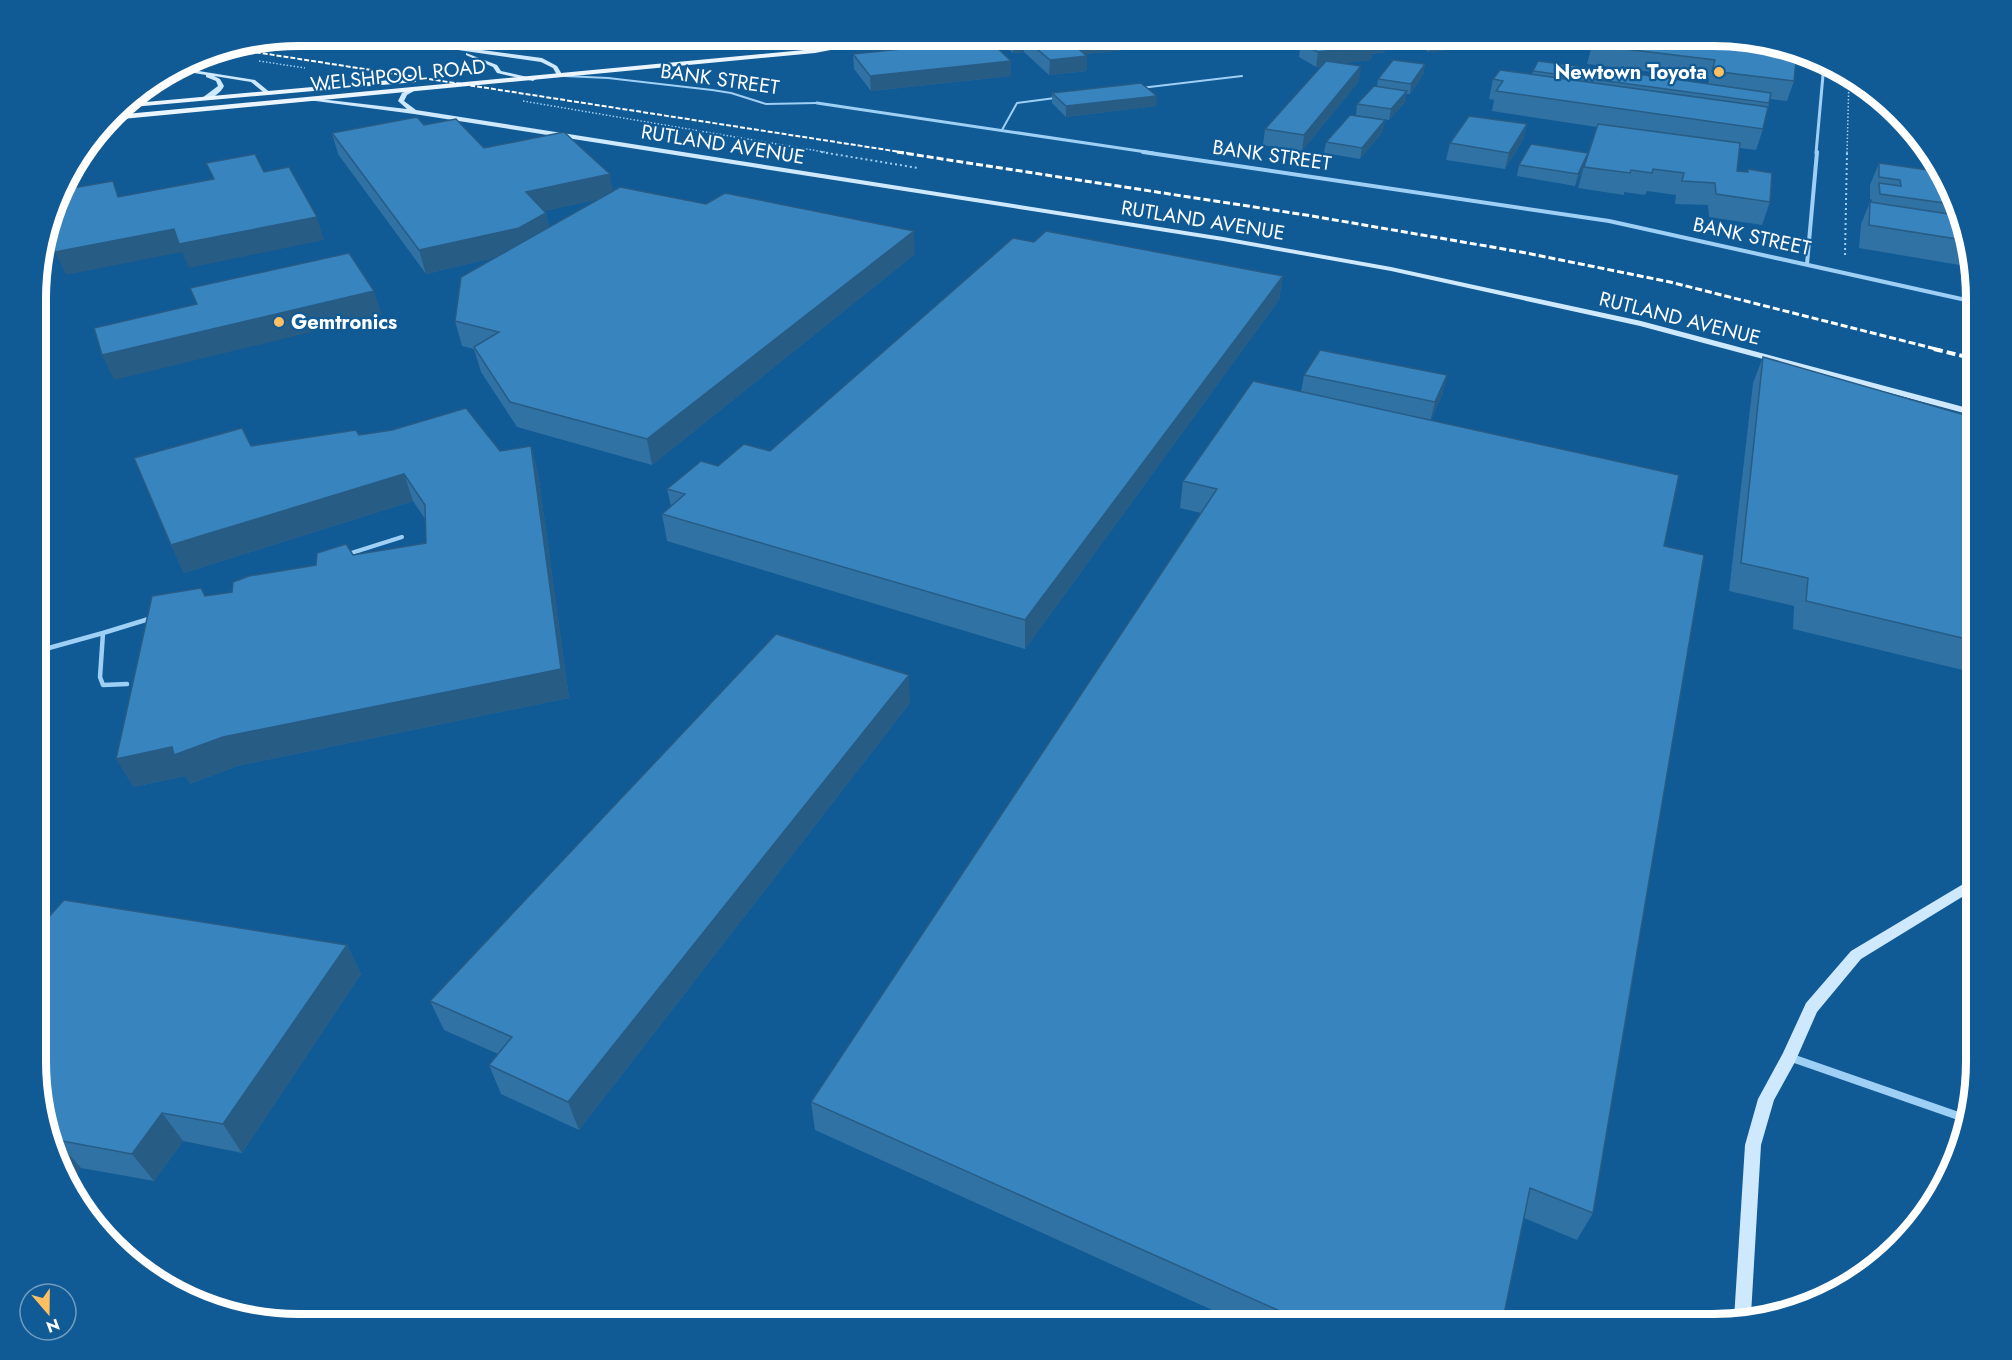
<svg xmlns="http://www.w3.org/2000/svg" width="2012" height="1360" font-family="Jost,sans-serif">
<style>
.lines{fill:none;stroke-linecap:round;stroke-linejoin:round}
.path-far1{stroke:#9ecff4;stroke-width:1.5;stroke-dasharray:1.5 2;stroke-linecap:butt}
.path{stroke:#9ecff4;stroke-width:2;stroke-dasharray:2 3;stroke-linecap:butt}
.lane-far2{stroke:#9ecff4;stroke-width:2}
.lane-far1{stroke:#9ecff4;stroke-width:4}
.lane{stroke:#9ecff4;stroke-width:4.5}
.street-far2{stroke:#9ecff4;stroke-width:3}
.street-far1{stroke:#9ecff4;stroke-width:4}
.street{stroke:#9ecff4;stroke-width:8}
.secondary{fill:#cee8fd;fill-rule:evenodd}
.primary{fill:#ebf5ff;fill-rule:evenodd}
.rail-far2{stroke:#fff;stroke-width:2;stroke-dasharray:5 2;stroke-linecap:butt}
.rail-far1{stroke:#fff;stroke-width:3;stroke-dasharray:7 3;stroke-linecap:butt}
.rail{stroke:#fff;stroke-width:4;stroke-dasharray:9 4;stroke-linecap:butt}
.wall{fill:#3072a3;fill-rule:evenodd}
.shaded-wall{fill:#275c85}
.building{fill:#3884be;stroke:#275c85;stroke-width:1.5}
.poi-dot{fill:#ffbf61;stroke:#105a95;stroke-width:2}
.labels{text-anchor:middle;stroke-width:4.5;stroke-linejoin:round;paint-order:stroke}
.far-poi-label{font-size:20px;font-weight:bold;fill:#fff;stroke:#105a95;text-anchor:end}
.far-street-label{font-size:20px;fill:#fff;stroke:#105a95}
.rim{fill:none;stroke:#fff;stroke-width:8}
</style>
<rect width="100%" height="100%" fill="#105a95"/>
<g class="lines">
<path class="path-far1" d="M259,61L305,68
M523,101L830,153
M1847,153L1849,78"/>
<path class="path" d="M821,152L918,168
M1845,255L1847,152"/>
<path class="lane-far2" d="M564,76L608,78L712,90L731,93L766,104L817,103
M1141,88L1242,76
M1002,130L1017,103L1055,98"/>
<path class="lane-far1" d="M345,555L402,537"/>
<path class="lane" d="M103,633L152,618
M38,651L103,633L100,677L103,685L127,684"/>
<path class="street-far2" d="M817,103L1153,153
M1816,153L1824,64"/>
<path class="street-far1" d="M1143,152L1609,221L1975,302
M1807,264L1817,152"/>
<path class="street" d="M1789,1057L1967,1119"/>
<path class="secondary" d="M361,36H377L542,58L557,66L563,76L558,77L553,68L541,62Z
M466,53L497,65L501,71L536,79L533,81L497,73L493,67L466,55Z
M180,68L255,80L272,94L267,95L251,82L214,76L220,79L224,86C221,93 210,101 202,100V98L218,86L216,81L206,77V75L176,70Z
M411,89L414,91L407,95L404,101L416,110L1223,237L1391,267L1641,321L1975,410V416L1640,326L1391,271L1223,241L414,114L308,100L311,98L407,109L398,101L402,93Z
M1975,877V889L1861,959L1817,1012L1795,1062L1774,1100L1761,1145L1751,1315L1734,1319L1745,1145L1758,1099L1783,1053L1806,1003L1851,951Z"/>
<path class="primary" d="M887,36H903L815,53L112,120L115,115L815,49Z
M413,78H416V82L121,108L124,104Z"/>
<path class="rail-far2" d="M235,49L907,153"/>
<path class="rail-far1" d="M897,152L1306,215L1521,252L1670,282L1940,350"/>
<path class="rail" d="M1934,349L1975,359"/>
</g>
<path class="wall" d="M1004,36H1124L1123,50L1085,54L1087,56V71L1049,75L1024,52L1013,53L1004,45Z
M1281,36H1385V52L1372,54L1371,60L1344,63L1359,81L1302,151L1263,145L1265,129L1321,67H1316L1299,57L1300,47Z
M1391,36H1496L1494,46L1471,49L1462,44L1455,45L1450,42L1448,50L1429,52L1424,49L1416,50Z
M1729,37L1794,81L1787,101L1770,99L1763,129L1756,150L1740,148L1737,171L1747,172L1748,169L1770,202L1762,225L1709,217L1708,205L1675,204L1676,195L1647,191L1645,195L1624,192V195L1578,188L1584,166L1575,186L1517,176L1519,165L1588,153L1597,127L1492,111L1494,100L1489,99L1493,79L1532,74L1533,71L1708,84L1709,79L1587,64L1592,45Z
M853,54L1011,61V76L871,91L854,69Z
M1425,64L1423,75L1410,94H1406L1405,102L1389,120L1356,115L1357,104L1377,87L1378,79Z
M1052,93L1156,106L1066,117L1052,103Z
M1527,124L1523,140L1505,169L1446,160L1450,143Z
M424,125L484,148L613,191L915,254L652,465L517,427L481,372L474,349L462,346L455,321L493,258L426,274L338,154L332,133ZM599,199L549,227L546,213L544,211Z
M1383,131L1360,159L1324,153L1326,142Z
M1879,163L1942,172L1971,267L1859,248L1861,224L1870,202H1871L1872,200L1870,199V185Z
M1034,242L1283,276L1279,300L1025,649L667,541L662,514L671,506L667,489L718,466L770,451Z
M1763,357L1975,418V673L1793,629L1794,606L1729,591L1753,383Z
M1304,375H1447L1442,395L1431,420L1664,546L1593,1213L1577,1240L1524,1218L1502,1324H1243L815,1130L811,1102L1201,513L1180,508L1183,481L1301,392Z
M359,435L500,451L531,446L538,473L569,698L237,766L190,784L186,776L133,787L201,588L205,596L232,592L316,565L353,555L426,543L425,519L413,501L184,573L171,545L251,446Z
M910,703L579,1130L501,1094L489,1065L498,1054L444,1030L430,1001Z
M46,920L347,945L361,974L242,1153L183,1141L154,1181L81,1168L69,1184L38,1094Z"/>
<path class="shaded-wall" d="M743,36H763L743,38Z
M1116,36H1124L1123,50L1069,56V41Z
M1305,36H1314L1312,48L1304,44Z
M1419,36H1426L1424,49L1416,50Z
M1446,36H1451L1448,50L1429,52L1432,38Z
M1456,36H1464L1462,44L1455,45Z
M1474,36H1496L1494,46L1471,49Z
M1024,38V52L1013,53V39Z
M1387,38L1385,52L1372,54L1371,60L1316,67L1318,52L1365,41Z
M1087,56V71L1049,75L1050,60Z
M1011,61V76L871,91L870,76Z
M1425,64L1423,75L1410,94L1411,84Z
M1361,66L1359,81L1302,151L1304,135Z
M1407,91L1405,102L1389,120L1391,109Z
M1157,96L1156,106L1066,117V106Z
M1385,120L1383,131L1360,159L1362,148Z
M1527,124L1523,140L1505,169L1509,153Z
M1588,153L1585,164L1575,186L1578,174Z
M610,174L614,196L531,214L526,192Z
M546,213L551,235L524,251L426,274L419,250Z
M317,217L324,240L189,268L182,252L66,275L55,252L174,229Z
M914,231L915,254L652,465L647,439Z
M1283,276L1279,300L1025,649V620Z
M374,291L382,315L114,380L102,355Z
M1447,375L1442,395L1430,422L1435,402Z
M531,446L538,473L569,698L237,766L190,784L186,776L133,787L116,759L223,737Z
M404,474L413,501L184,573L171,545Z
M909,675L910,703L579,1130L568,1102Z
M347,945L361,974L242,1153L223,1124Z
M162,1113L183,1141L154,1181L132,1154Z
M57,1140L81,1168L69,1184L55,1143Z"/>
<path class="building" d="M1010,36H1116L1069,41L1087,56L1050,60L1024,38L1013,39Z
M1319,36H1385L1387,38L1365,41L1374,45L1318,52L1301,43L1326,40Z
M1429,36H1446L1432,38Z
M1595,36L1729,37L1797,50L1794,81L1712,71L1715,60L1592,45Z
M989,40L1011,61L870,76L853,54Z
M1393,60L1425,64L1411,84L1378,79Z
M1326,61L1361,66L1304,135L1265,129Z
M1538,61L1681,80L1771,93L1769,103L1533,71Z
M1500,70L1768,107L1763,129L1496,91L1503,81L1493,79Z
M1141,83L1157,96L1066,106L1052,93Z
M1374,86L1407,91L1391,109L1357,104Z
M1350,115L1385,120L1362,148L1326,142Z
M1469,116L1527,124L1509,153L1450,143Z
M417,117L424,125L456,119L484,148L564,132L610,174L526,192L546,213L519,228L419,250L332,133Z
M1598,124L1740,143L1737,171L1748,172V169L1772,173L1770,202L1716,194L1715,183L1682,181L1684,173L1653,169L1652,173L1631,170L1630,173L1584,167Z
M1531,144L1588,153L1578,174L1519,165Z
M255,154L264,172L289,167L317,217L179,244L174,229L55,252L50,227L54,213L66,211L61,190L113,181L118,197L214,179L206,163Z
M1879,163L1942,172L1952,204L1880,194L1879,183L1901,186L1900,180L1879,177Z
M620,187L706,204L725,193L914,231L647,439L510,402L474,347L499,332L455,321L461,277Z
M1870,202L1955,215L1963,240L1869,225Z
M1046,231L1283,276L1025,620L662,514L685,494L667,489L701,461L718,466L744,444L770,451L1013,238L1034,242Z
M349,253L374,291L102,355L94,328L197,304L190,288Z
M1320,350L1447,375L1435,402L1304,375Z
M1763,357L1975,418V641L1806,601L1808,578L1741,563Z
M1253,381L1679,475L1664,546L1704,555L1593,1213L1530,1188L1502,1324H1309L811,1102L1217,489L1183,481Z
M466,408L500,451L531,446L561,669L223,737L174,755L172,747L116,759L152,596L201,588L205,596L232,592L233,582L249,576L316,565L317,553L346,544L353,555L426,543L425,505L404,474L171,545L134,458L242,428L251,446L356,430L359,435L392,430Z
M776,634L909,675L568,1102L489,1065L512,1037L430,1001Z
M64,900L347,945L223,1124L162,1113L132,1154L57,1140L55,1143L38,1094V919L46,920Z"/>
<g class="poi-dot">
<circle cx="1719" cy="72" r="6"/>
<circle cx="279" cy="322" r="6"/>
</g>
<g class="labels">
<g class="far-poi-label">
<text x="1707" y="79">Newtown Toyota</text>
<text x="291" y="329" text-anchor="start">Gemtronics</text>
</g>
<g class="far-street-label">
<text transform="translate(398 75) rotate(-6)" y="7">WELSHPOOL ROAD</text>
<text transform="translate(720 79) rotate(8)" y="7">BANK STREET</text>
<text transform="translate(723 144) rotate(9)" y="7">RUTLAND AVENUE</text>
<text transform="translate(1272 155) rotate(8)" y="7">BANK STREET</text>
<text transform="translate(1203 220) rotate(9)" y="7">RUTLAND AVENUE</text>
<text transform="translate(1752 236) rotate(12)" y="7">BANK STREET</text>
<text transform="translate(1680 318) rotate(14)" y="7">RUTLAND AVENUE</text>
</g>
</g>
<path d="M0 0H2012V1360H0ZM299 46H1713A253 253 0 0 1 1966 299V1061A253 253 0 0 1 1713 1314H299A253 253 0 0 1 46 1061V299A253 253 0 0 1 299 46Z" fill="#105a95" fill-rule="evenodd"/>
<path class="rim" d="M299 46H1713A253 253 0 0 1 1966 299V1061A253 253 0 0 1 1713 1314H299A253 253 0 0 1 46 1061V299A253 253 0 0 1 299 46Z"/>
<g transform="translate(48 1312) rotate(160)"><circle r="28" fill="#105a95" stroke="#709cbf" stroke-width="1.5"/>
<path d="M0-4.5L10 22L0 15L-10 22Z" fill="#ffbf61"/>
<text y="-9" font-size="16" font-weight="bold" text-anchor="middle" fill="#ffffff">N</text>
</g>
</svg>
